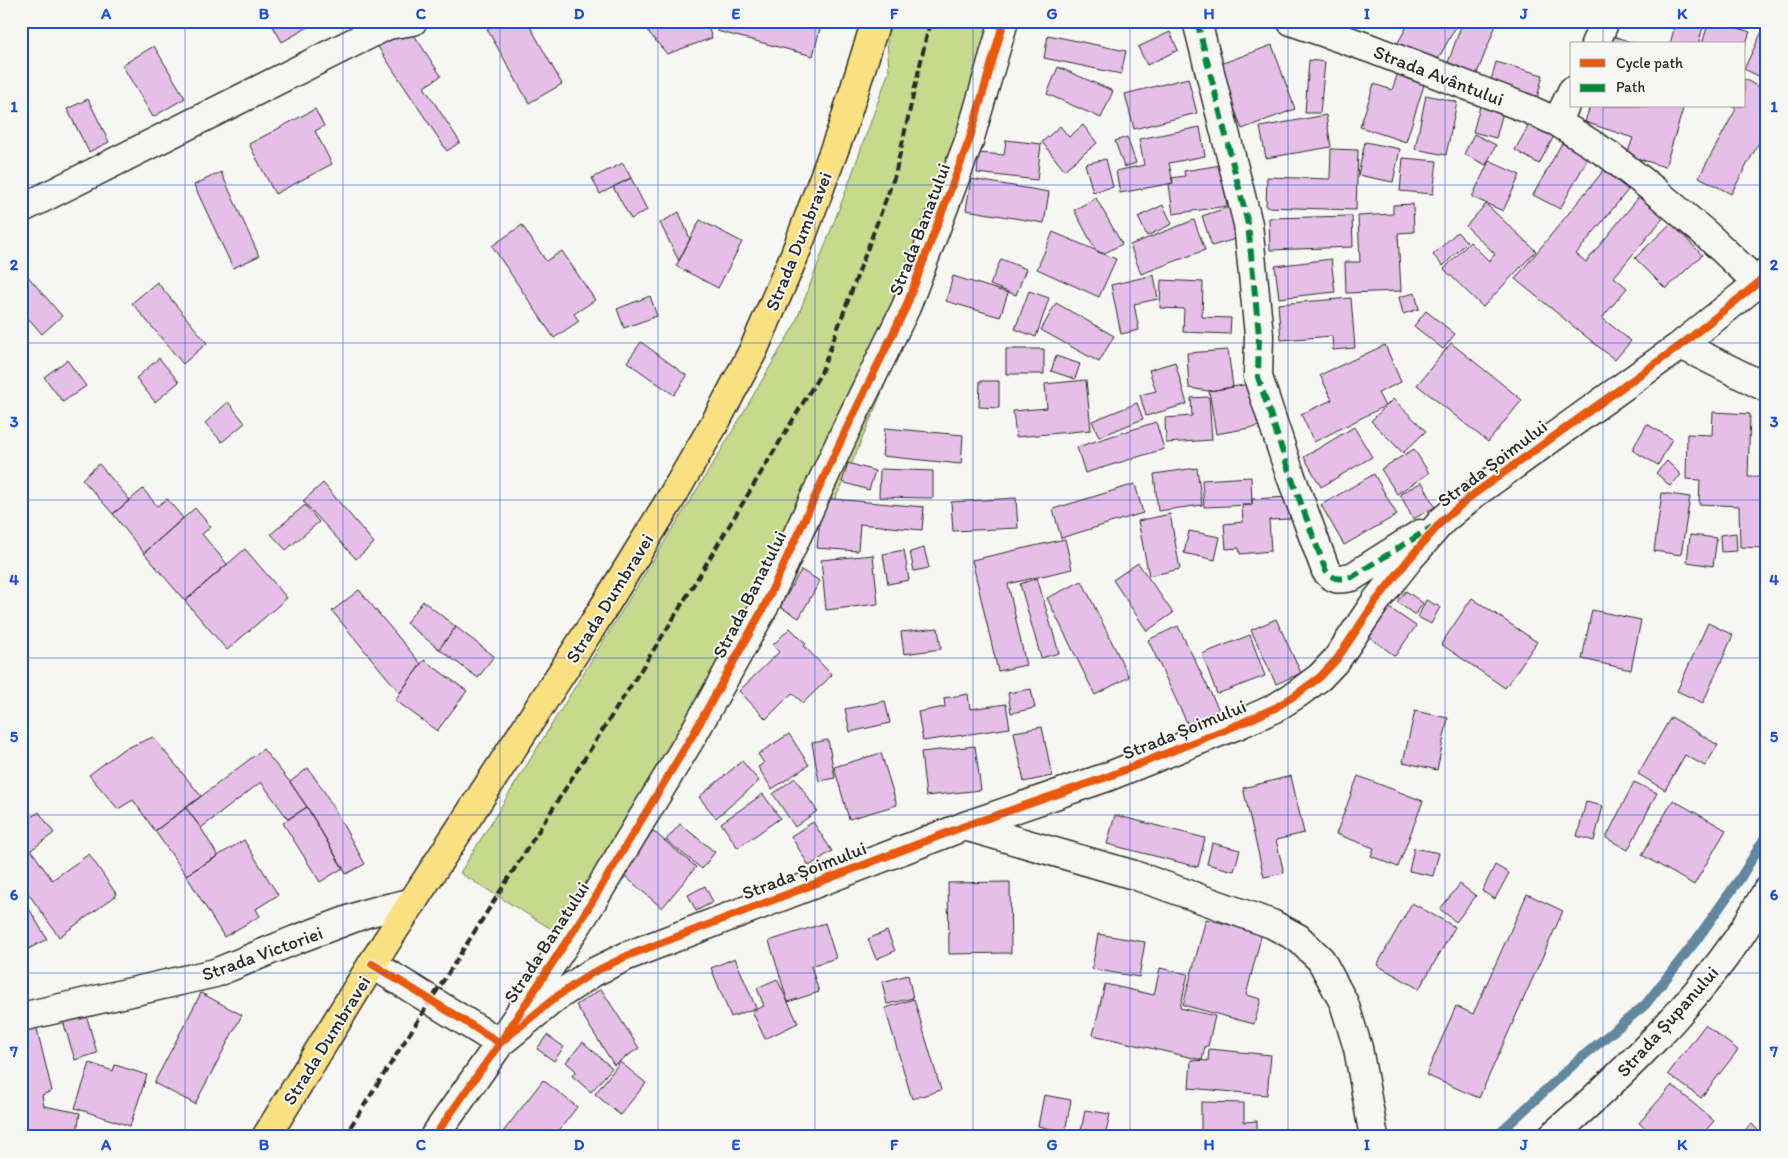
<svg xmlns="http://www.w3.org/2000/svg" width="1788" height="1158" font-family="Itim,sans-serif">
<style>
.green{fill:#c7d98d;stroke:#79825c}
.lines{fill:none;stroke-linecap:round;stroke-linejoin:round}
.stream{stroke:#63879c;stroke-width:10}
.building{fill:#e5bfe8;stroke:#2b2b2b}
.street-casing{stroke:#2b2b2b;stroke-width:31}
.secondary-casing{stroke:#2b2b2b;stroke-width:31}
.primary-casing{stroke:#2b2b2b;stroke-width:31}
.street{stroke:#f6f6f2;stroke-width:28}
.secondary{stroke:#f6f6f2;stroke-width:28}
.primary{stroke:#f9e181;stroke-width:28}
.rail{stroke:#2b2b2b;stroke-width:4;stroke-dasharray:8 4;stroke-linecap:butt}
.quiet{stroke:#00873e;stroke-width:6;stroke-dasharray:12 6;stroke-linecap:butt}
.cycleway-casing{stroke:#f6f6f2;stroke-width:11}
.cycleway{stroke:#e8590c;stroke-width:8}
.grid{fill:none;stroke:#1d4ed8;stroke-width:1;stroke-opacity:0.55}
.labels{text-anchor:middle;stroke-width:4;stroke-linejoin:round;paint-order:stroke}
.street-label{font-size:19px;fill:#2b2b2b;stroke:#f6f6f2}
.neatline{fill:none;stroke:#1d4ed8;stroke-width:2}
.grid-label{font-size:16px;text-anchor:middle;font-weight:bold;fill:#1d4ed8}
</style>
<rect width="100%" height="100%" fill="#f6f6f2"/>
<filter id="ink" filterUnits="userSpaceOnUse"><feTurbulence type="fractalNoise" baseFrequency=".02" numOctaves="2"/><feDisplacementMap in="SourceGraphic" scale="10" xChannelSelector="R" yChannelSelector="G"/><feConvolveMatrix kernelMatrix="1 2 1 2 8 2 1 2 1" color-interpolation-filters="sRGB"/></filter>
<g filter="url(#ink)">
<path class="green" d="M886,21H1003L912,321L844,482L581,947L460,873L722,449L795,324L847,188L889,71Z"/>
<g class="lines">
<path class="stream" d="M1495,1137L1576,1062L1645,1005L1695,942L1741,877L1767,834"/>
</g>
<path class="building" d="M270,21H319L282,42Z
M501,21H527L562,84L529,103L487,29Z
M639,21H706L712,38L667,54Z
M720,21H822L813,56L717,31Z
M1410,21H1459L1433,68L1396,46Z
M1463,21H1485L1496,25L1474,81L1445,71Z
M1650,21H1705L1698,44H1670L1674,29Z
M1709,21H1717L1750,32L1744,48V44H1702Z
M1767,21V80L1744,69Z
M407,24L441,76L424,87L460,142L447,151L376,44Z
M1170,32L1178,50L1147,65L1138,47Z
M1048,35L1126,51L1121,74L1044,58Z
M1613,36L1637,44H1610Z
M1272,45L1295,109L1242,129L1218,65Z
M154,46L185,98L153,117L122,65Z
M1309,60L1325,62L1320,113H1305Z
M1496,62L1543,75L1537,98L1490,84Z
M1058,67L1113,91L1101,118L1047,94Z
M1398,73L1425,82L1406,142L1360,127L1374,84L1392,90Z
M1188,78L1197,113L1134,129L1125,94Z
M1744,79L1767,91V128L1731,194L1699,177L1736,109L1731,106H1744Z
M1426,95L1457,102L1446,155L1415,149Z
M88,99L109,142L89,152L67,109Z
M1482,99L1505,105L1496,138L1473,132Z
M1590,106H1684L1665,167L1627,155L1633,138L1585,122Z
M315,109L324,126L315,131L332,164L275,194L249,144Z
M1326,115L1331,147L1266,158L1260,127Z
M1531,121L1555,134L1539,164L1515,150Z
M1083,125L1097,143L1064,170L1042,142L1060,126L1069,137Z
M1200,127L1205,156L1169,163L1173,183L1120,193L1116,171L1144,165L1139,139Z
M1474,134L1496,145L1486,165L1464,154Z
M1127,137L1136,163L1124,167L1115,141Z
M1006,140L1041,144L1037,180L977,173L979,153L1004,155Z
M1365,142L1400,149L1393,182L1358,175Z
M1562,143L1588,158L1560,209L1533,195Z
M1331,149L1358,150L1356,210L1266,207L1267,177L1330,179Z
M1403,158L1437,161L1433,194L1400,191Z
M1106,159L1113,187L1093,192L1085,164Z
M1489,161L1520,175L1503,211L1472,197Z
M623,163L631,178L600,194L592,178Z
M1221,165L1227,206L1173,214L1169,184L1173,183L1171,178L1185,176L1184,171Z
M1604,170L1628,190L1576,254L1586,262L1639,197L1664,217L1614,277L1627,288L1602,318L1631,341L1615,360L1515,279Z
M221,172L259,256L233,268L194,185Z
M631,178L647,210L631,219L613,187Z
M971,179L1049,192L1044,223L966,210Z
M1096,198L1122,244L1103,254L1096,251L1074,210Z
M1413,204L1414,232L1398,233L1401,291L1346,293L1345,262H1360L1358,216L1393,214V205Z
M1486,204L1536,251L1483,307L1444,269L1470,242L1489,261L1495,254L1466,226Z
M1163,205L1172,224L1147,236L1138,217Z
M1232,206L1242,237L1212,246L1202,216Z
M679,212L690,239L679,261L660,223Z
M1352,216L1353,247L1270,250L1269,218Z
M700,220L742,242L718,288L676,266Z
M1194,220L1205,250L1141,274L1130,245Z
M1671,223L1702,255L1666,289L1635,258Z
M522,225L546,261L562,251L595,300L574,314L579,321L554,338L492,246Z
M1053,232L1116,259L1099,297L1037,269Z
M1457,232L1467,242L1443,266L1433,255Z
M1001,259L1026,269L1016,295L990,285Z
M1331,259L1335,292L1279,298L1275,266Z
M25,273L62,316L42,334L21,310V276Z
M1154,275L1158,299L1134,304L1139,330L1121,334L1111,285Z
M953,276L1008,293L1000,317L946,301Z
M1161,280L1203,282L1202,317L1231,318L1230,334L1183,332L1184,309L1160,308Z
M157,282L207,343L183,364L132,303Z
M1029,291L1049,298L1036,337L1015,329Z
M1415,293L1419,309L1403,314L1399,297Z
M650,296L657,316L624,328L617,309Z
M1351,298L1355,348L1333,350L1332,336L1281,340L1278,304Z
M1056,303L1114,336L1099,362L1041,330Z
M1426,311L1455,334L1443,349L1414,326Z
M641,342L687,376L674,395L627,362Z
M1451,343L1522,400L1488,442L1417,385Z
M1385,345L1401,382L1378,393L1385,406L1314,442L1301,414L1332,400L1320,375Z
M1006,349H1044V374H1006Z
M1228,350L1233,387L1209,391L1189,388L1187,353Z
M1056,356L1080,364L1075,379L1051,371Z
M159,358L179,382L155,402L136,378Z
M67,360L86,386L63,402L44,377Z
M1175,362L1187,404L1146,416L1140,395L1156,391L1149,370Z
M1086,380L1091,430L1016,437L1013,411L1047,408L1045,384Z
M980,381H999V408L979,407Z
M1255,383L1261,426L1216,434L1209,391Z
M1209,397L1212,440L1166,443L1165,418L1192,416L1191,398Z
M1393,399L1426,431L1403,453L1371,421Z
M228,402L245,423L222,442L205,423Z
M1137,403L1143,419L1099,437L1092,421Z
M1713,412L1750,414L1748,477H1767V548L1740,547L1739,506L1699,504L1700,480L1686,479L1687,434L1712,435Z
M1156,422L1164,449L1085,473L1077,447Z
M1647,424L1672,439L1658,465L1632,450Z
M1354,427L1372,457L1321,487L1304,457Z
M885,428L963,435L961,464L882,456Z
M1414,449L1429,473L1397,494L1381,469Z
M1667,461L1681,475L1670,486L1656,473Z
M848,463L875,471L869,490L842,482Z
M99,464L130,500L113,514L82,479Z
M1197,468L1202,505L1158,511L1154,474Z
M880,469L933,471V498L879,497Z
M1374,474L1397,515L1344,545L1321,505Z
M1251,477L1252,505L1204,507L1202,480Z
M1422,482L1435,507L1413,519L1400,494Z
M323,483L374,543L356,559L303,501Z
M1135,484L1143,513L1061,538L1053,509Z
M143,489L157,506L167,499L183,518L144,553L113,514Z
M1662,493L1690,497L1681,555L1654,551Z
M1289,497L1290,519L1269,520L1271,551L1240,554L1239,548L1226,549L1224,524L1243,522L1242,505H1252V499Z
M822,498L924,507L922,530L860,524L858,551L817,548Z
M1016,498L1018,528L953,531L951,502Z
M305,505L319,522L286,550L271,534Z
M195,508L211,527L202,534L227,564L185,601L144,553Z
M1170,514L1180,569L1149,576L1138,521Z
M1189,531L1220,537L1215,560L1184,553Z
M1736,533L1737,551L1721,552L1720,535Z
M1690,535L1717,538L1713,566L1687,562Z
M1065,539L1072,569L1008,584L1026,665L998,671L972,560Z
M924,548L929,568L914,571L910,552Z
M245,549L287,598L227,650L185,601Z
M904,550L909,580L888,584L883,554Z
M873,555L878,604L826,610L821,560Z
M1138,563L1173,613L1147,631L1113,580Z
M801,570L820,581L799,618L780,607Z
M1037,578L1059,653L1041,658L1020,584Z
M1082,581L1129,677L1095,695L1047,598Z
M359,590L421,664L400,693L332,611Z
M1406,591L1423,603L1415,615L1397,602Z
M1472,598L1537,642L1505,688L1441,644Z
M1426,600L1440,607L1431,624L1418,617Z
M423,601L456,627L439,649L406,623Z
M1388,607L1416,626L1395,656L1368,636Z
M1592,610L1641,620L1631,670L1582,659Z
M1276,619L1301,673L1276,684L1251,630Z
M1708,623L1733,635L1703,703L1677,691Z
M1178,626L1219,710L1188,725L1148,640Z
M456,627L494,656L478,678L439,649Z
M790,628L806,644L804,646L832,675L803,703L792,693L766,719L739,691L779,652L773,645Z
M938,628L941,649L904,654L901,632Z
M1250,635L1265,676L1217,694L1202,654Z
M424,660L467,691L437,731L395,700Z
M1031,689L1035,708L1011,713L1008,693Z
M968,694L970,709L1006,704L1010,728L923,741L918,712L945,707L944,698Z
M885,701L890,723L850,732L845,709Z
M1415,711L1448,718L1437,770L1403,762Z
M1671,717L1718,745L1705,766L1685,755L1665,790L1638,774Z
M1042,727L1052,776L1024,782L1014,732Z
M789,734L809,765L772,789L758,767L764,763L758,754Z
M153,737L201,796L155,831L133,800L118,809L89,775L122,750Z
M828,740L835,778L819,781L812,743Z
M975,746L981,790L926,796L921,752Z
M263,749L290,782L307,807L288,819L261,782L201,828L186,808Z
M881,753L897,805L849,819L834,767Z
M742,761L759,781L716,818L699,797Z
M308,768L325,793L365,864L346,874L307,807L290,782Z
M1291,776L1304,833L1276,840L1284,873L1264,877L1243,788Z
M1358,776L1423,801L1398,867L1371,856L1374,848L1336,834Z
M795,778L817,811L795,827L773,794Z
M1634,782L1657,793L1628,850L1606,838Z
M763,794L780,818L738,848L721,823Z
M1673,800L1726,830L1694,885L1642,855Z
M1586,802L1603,806L1594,841L1577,836Z
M307,807L343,868L320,882L283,823Z
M186,808L201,828L218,856L186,875L155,831Z
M39,812L54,833L31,850L52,880L89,854L117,895L59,937L21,883V823Z
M1115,815L1205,838L1198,867L1107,844Z
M813,822L832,851L809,866L791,836Z
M680,824L715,852L702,869L666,840Z
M653,831L696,867L662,908L620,872Z
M244,840L278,895L256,909L260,916L224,937L186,875Z
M1212,843L1240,850L1234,871L1207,864Z
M1414,848L1439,853L1433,876L1409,871Z
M1495,865L1509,873L1495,899L1482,891Z
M1010,882L1011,953L949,954L948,883Z
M1460,884L1476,896L1456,922L1440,909Z
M705,886L713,902L696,911L688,895Z
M1527,894L1563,911L1479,1098L1426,1075L1456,1006L1473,1014Z
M21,895L47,939L21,953Z
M1412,903L1455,927L1419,989L1377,965Z
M1206,919L1262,933L1246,995L1261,999L1254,1024L1183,1005Z
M825,923L836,958L811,966L819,992L788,1002L769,941Z
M887,931L895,951L876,959L868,939Z
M1098,934L1145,942L1139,977L1092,969Z
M735,958L756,1008L731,1017L711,968Z
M1160,968L1188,974L1180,1008L1215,1016L1208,1046H1205L1202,1060L1093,1035L1105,984L1154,995Z
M908,975L913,998L887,1004L882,982Z
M777,979L798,1023L765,1039L752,1011L764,1006L757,988Z
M601,989L639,1048L614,1065L576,1005Z
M201,993L242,1015L195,1104L154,1083Z
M914,999L941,1090L912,1099L885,1008Z
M86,1014L97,1053L75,1060L63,1021Z
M36,1025L52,1091L42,1095L44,1106L80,1113L76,1137L22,1136L21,1028Z
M1705,1025L1738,1050L1701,1098L1668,1074Z
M547,1035L564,1047L554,1061L537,1049Z
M583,1042L612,1068L591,1092L572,1076L576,1071L566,1062Z
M1209,1049L1271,1055L1267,1095L1189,1088L1191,1060L1208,1061Z
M620,1062L646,1083L620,1115L595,1094Z
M90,1063L113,1071L115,1065L147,1075L130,1126L75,1108Z
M543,1080L577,1107L554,1137H509L503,1132Z
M1672,1085L1714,1121L1700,1137H1655L1639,1123Z
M1044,1095L1071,1100L1065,1132L1038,1126Z
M1201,1102L1244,1103V1122L1257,1121V1137H1201Z
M1085,1110L1110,1114L1105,1137H1080Z
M1752,1124L1764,1137L1739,1135Z"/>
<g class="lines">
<g class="street-casing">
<path id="street" d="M1197,21L1248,224L1259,335L1258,377L1289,471L1326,571C1335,581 1339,579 1352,577L1420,534
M1291,21L1369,48L1528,109L1557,122L1609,155L1654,190L1706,234L1758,283
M1595,44L1605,21
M1557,122L1572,91
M21,209L388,25L413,21
M1681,345L1767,388
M965,826L1134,875L1272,924L1298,938L1321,960L1344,1003L1358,1048L1374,1137
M372,964L500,1043L556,997L592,973L627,956L965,826L1107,777L1242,723L1275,708L1297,694L1320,677L1337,659L1376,601L1409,559L1443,520L1474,494L1681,345L1758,283L1767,271
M21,1017L215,973L295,940L367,913L413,902
M434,1137L500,1043L587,910L694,733L764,607L845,432L906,307L969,141L1004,21"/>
</g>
<g class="secondary-casing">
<path id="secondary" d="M1551,1137C1619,1078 1685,1014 1737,940C1748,924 1757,907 1767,891"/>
</g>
<g class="primary-casing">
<path id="primary" d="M266,1137L372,964L594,623L670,500L716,421L753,351L795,254L842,129L876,21"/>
</g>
<use href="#street" class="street"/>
<use href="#secondary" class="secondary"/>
<use href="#primary" class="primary"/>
<path class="rail" d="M344,1137L670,624L821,373L895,175L930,21"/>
<path class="quiet" d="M1197,21L1248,224L1259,335L1258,377L1289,471L1326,571C1335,581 1339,579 1352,577L1432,527"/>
<g class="cycleway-casing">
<path id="cycleway" d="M372,964L500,1043L556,997L592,973L627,956L965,826L1107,777L1242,723L1275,708L1297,694L1320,677L1337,659L1376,601L1409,559L1443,520L1474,494L1681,345L1758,283L1767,271
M434,1137L500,1043L587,910L694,733L764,607L845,432L906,307L969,141L1004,21"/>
</g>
<use href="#cycleway" class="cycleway"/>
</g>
</g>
<path class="grid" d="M185,21V1137M343,21V1137M500,21V1137M658,21V1137M815,21V1137M973,21V1137M1130,21V1137M1288,21V1137M1445,21V1137M1603,21V44M1603,106V1137M21,185H1767M21,343H1767M21,500H1767M21,658H1767M21,815H1767M21,973H1767"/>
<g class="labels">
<g class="street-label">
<text transform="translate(1439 75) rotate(21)" y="7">Strada Avântului</text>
<text transform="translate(919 229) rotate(-69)" y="7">Strada Banatului</text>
<text transform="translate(798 241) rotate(-68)" y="7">Strada Dumbravei</text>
<text transform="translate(1492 463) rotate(-37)" y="7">Strada Șoimului</text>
<text transform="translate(749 594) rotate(-63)" y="7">Strada Banatului</text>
<text transform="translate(609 598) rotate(-58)" y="7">Strada Dumbravei</text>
<text transform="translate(1184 729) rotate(-22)" y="7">Strada Șoimului</text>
<text transform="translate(804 870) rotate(-21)" y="7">Strada Șoimului</text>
<text transform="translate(546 942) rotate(-57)" y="7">Strada Banatului</text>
<text transform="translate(262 953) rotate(-20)" y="7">Strada Victoriei</text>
<text transform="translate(1667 1021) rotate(-48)" y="7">Strada Șupanului</text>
<text transform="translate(326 1040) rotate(-58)" y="7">Strada Dumbravei</text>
</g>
</g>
<rect width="1788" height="1158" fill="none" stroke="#f6f6f2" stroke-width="55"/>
<rect x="1570" y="42" width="175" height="65" fill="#f6f6f2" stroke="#a5a5a2"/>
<rect x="1580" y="59" width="25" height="8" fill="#e8590c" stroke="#a5a5a2"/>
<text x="1616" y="68" font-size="15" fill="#2b2b2b">Cycle path</text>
<rect x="1580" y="84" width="25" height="8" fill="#00873e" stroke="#a5a5a2"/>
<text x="1616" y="92" font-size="15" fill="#2b2b2b">Path</text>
<rect x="28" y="28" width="1732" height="1102" class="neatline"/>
<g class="grid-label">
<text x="106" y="19">A</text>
<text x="264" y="19">B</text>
<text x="421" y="19">C</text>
<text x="579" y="19">D</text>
<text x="736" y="19">E</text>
<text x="894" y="19">F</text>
<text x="1052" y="19">G</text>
<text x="1209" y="19">H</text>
<text x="1367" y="19">I</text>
<text x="1524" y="19">J</text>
<text x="1682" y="19">K</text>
<text x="14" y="112">1</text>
<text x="1774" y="112">1</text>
<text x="14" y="270">2</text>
<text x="1774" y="270">2</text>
<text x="14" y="427">3</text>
<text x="1774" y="427">3</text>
<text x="14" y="585">4</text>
<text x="1774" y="585">4</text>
<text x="14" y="742">5</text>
<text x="1774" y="742">5</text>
<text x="14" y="900">6</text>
<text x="1774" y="900">6</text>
<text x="14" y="1057">7</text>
<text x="1774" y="1057">7</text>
<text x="106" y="1150">A</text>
<text x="264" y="1150">B</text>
<text x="421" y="1150">C</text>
<text x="579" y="1150">D</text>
<text x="736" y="1150">E</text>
<text x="894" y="1150">F</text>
<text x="1052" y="1150">G</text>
<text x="1209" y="1150">H</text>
<text x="1367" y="1150">I</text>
<text x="1524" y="1150">J</text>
<text x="1682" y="1150">K</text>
</g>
</svg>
